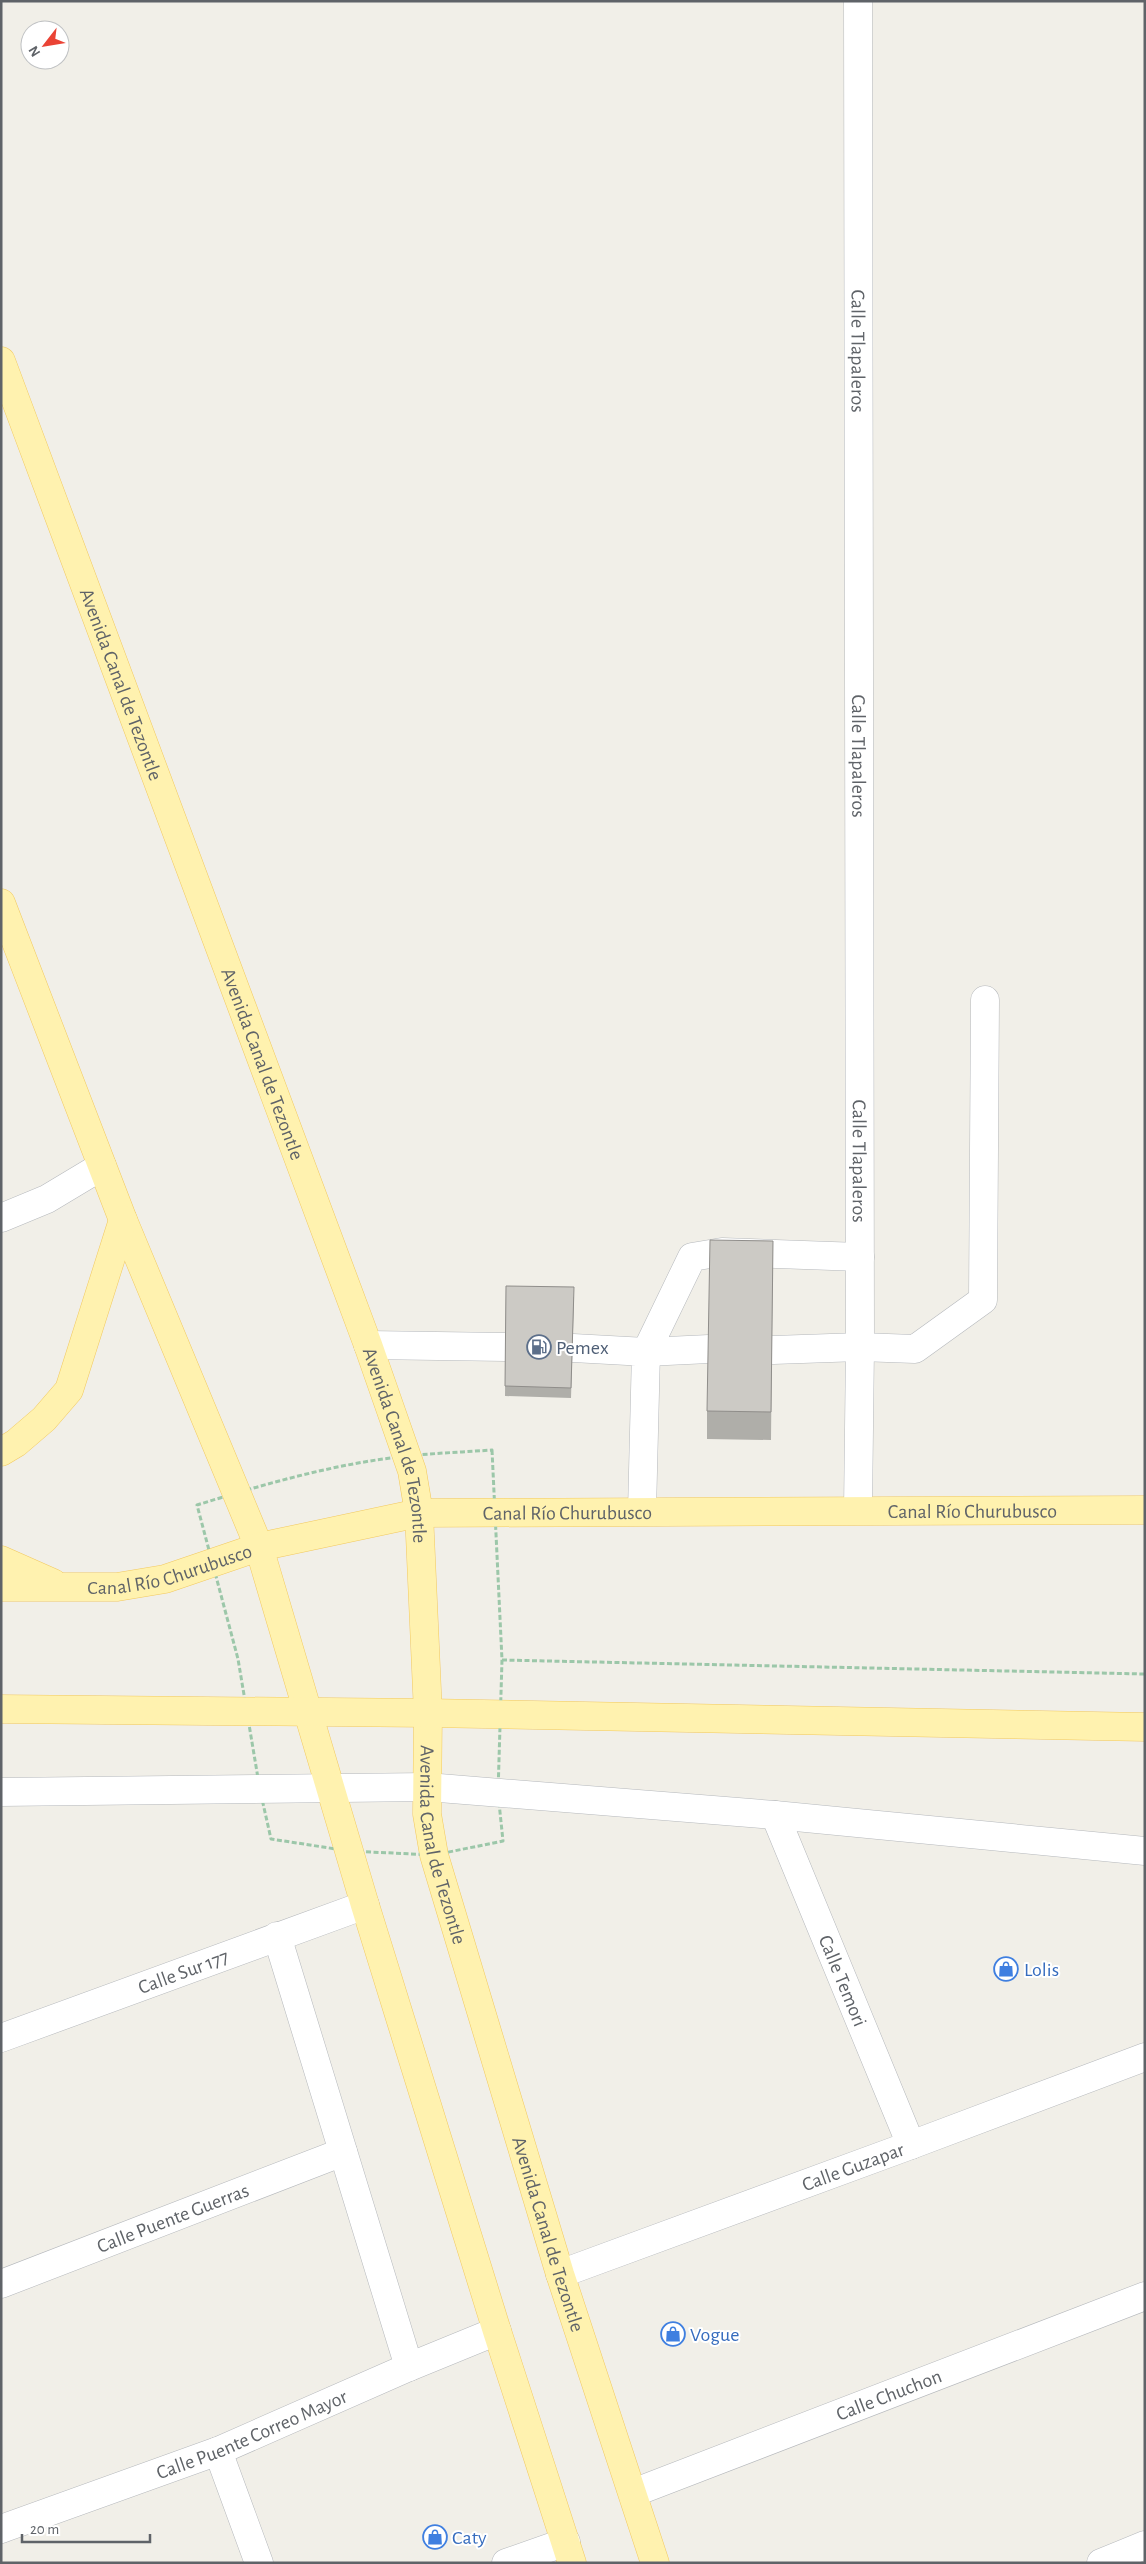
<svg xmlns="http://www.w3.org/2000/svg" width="1146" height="2564" font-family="'Alegreya Sans',sans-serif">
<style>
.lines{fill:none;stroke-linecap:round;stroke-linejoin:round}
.minor-casing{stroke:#b5b8bc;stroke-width:29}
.major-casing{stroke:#f2c960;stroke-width:29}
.path{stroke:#9cc7a9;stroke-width:3;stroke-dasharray:5 2.5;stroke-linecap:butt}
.minor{stroke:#fff;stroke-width:28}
.major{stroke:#fff2af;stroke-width:28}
.wall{fill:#afaea9}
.building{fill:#cccac5;stroke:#8f8d8a}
.labels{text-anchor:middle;stroke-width:4;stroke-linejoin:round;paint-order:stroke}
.street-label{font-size:20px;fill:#5f6368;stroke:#fff}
.service-label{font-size:20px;fill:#4e5e75;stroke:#fff;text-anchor:start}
.shop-label{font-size:20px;fill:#366cbe;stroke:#fff;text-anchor:start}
</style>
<rect width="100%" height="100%" fill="#f1efe8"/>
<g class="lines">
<g class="minor-casing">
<g id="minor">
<path id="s1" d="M858,1L860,1347L858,1510"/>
<path d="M1,1218L47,1199L102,1166"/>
<path d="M368,1345L506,1347"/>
<path d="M573,1348L646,1352L642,1511"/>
<path d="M709,1349L646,1352L692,1257L722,1252L860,1257"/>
<path d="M773,1350L860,1347L915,1349L983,1300L985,1000"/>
<path d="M1,1792L427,1787L775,1815L1145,1851"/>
<path id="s2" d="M775,1815L911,2145"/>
<path d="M277,1936L409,2367"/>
<path id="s3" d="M1,2038L365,1905"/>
<path id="s4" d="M560,2274L911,2145L1145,2057"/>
<path id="s5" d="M1,2284L343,2152"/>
<path d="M218,2451L259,2563"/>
<path id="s6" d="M633,2493L1145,2296"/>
<path id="s7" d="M1,2529L218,2451L409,2367L497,2331"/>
<path d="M506,2563L566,2542"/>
<path d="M1101,2563L1145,2545"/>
</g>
</g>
<g class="major-casing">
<g id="major">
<path id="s8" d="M1,361L368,1345L412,1471L419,1513L428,1713L427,1814L434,1855L560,2274L655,2563"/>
<path d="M1,903L123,1220L259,1547L365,1905L497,2331L572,2563"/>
<path d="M1,1452L16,1443L44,1419L69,1390L123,1220"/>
<path d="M1,1560L53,1583"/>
<path id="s9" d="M1,1587H117L165,1579L259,1547L419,1513L1145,1510"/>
<path d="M1,1709L428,1713L1145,1727"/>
</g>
</g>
<path class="path" d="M492,1450L502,1660L498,1793L503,1841L434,1855L349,1851L271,1839L260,1790L238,1659L197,1505C265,1484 337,1463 408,1456C436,1453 464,1452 492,1450Z
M502,1660L1145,1674"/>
<use href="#minor" class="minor"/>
<use href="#major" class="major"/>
</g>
<path class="wall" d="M773,1241L771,1440L707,1439V1411Z
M506,1286L574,1297L571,1398L505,1396Z"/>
<path class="building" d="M710,1240L773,1241L771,1412L707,1411Z
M506,1286L574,1287L571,1388L505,1386Z"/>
<defs>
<g id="fuel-ring" transform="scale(1.25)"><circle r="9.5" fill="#fff" stroke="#5c6f8a" stroke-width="1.5"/><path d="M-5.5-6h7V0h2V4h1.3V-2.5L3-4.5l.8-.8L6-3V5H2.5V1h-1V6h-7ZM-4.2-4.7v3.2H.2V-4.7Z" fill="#5c6f8a"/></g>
<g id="shop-ring" transform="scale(1.25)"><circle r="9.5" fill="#fff" stroke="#3f7fe0" stroke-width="1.5"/><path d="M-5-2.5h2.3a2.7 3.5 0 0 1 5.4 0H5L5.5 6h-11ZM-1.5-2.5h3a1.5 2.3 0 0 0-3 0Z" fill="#3f7fe0"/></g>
</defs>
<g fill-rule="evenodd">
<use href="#fuel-ring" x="539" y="1347"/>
<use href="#shop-ring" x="1006" y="1969"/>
<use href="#shop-ring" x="673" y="2334"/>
<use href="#shop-ring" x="435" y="2537"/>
</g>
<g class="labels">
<g class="street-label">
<text dy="7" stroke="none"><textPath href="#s1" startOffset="350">Calle Tlapaleros</textPath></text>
<text dy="7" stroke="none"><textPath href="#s8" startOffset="345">Avenida Canal de Tezontle</textPath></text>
<text dy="7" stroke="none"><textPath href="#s1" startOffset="755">Calle Tlapaleros</textPath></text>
<text dy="7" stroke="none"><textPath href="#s8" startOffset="750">Avenida Canal de Tezontle</textPath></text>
<text dy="7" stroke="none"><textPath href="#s1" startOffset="1160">Calle Tlapaleros</textPath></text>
<text dy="7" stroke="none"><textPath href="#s8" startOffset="1155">Avenida Canal de Tezontle</textPath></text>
<text dy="7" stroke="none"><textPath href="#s9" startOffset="981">Canal Río Churubusco</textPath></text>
<text dy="7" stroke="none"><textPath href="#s9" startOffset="576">Canal Río Churubusco</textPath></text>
<text dy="7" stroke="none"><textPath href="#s9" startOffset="171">Canal Río Churubusco</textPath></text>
<text dy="7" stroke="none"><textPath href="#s8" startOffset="1560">Avenida Canal de Tezontle</textPath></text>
<text dy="7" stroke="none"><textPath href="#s3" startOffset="194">Calle Sur 177</textPath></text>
<text dy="7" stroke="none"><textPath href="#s2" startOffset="179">Calle Temori</textPath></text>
<text dy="7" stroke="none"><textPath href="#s4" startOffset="312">Calle Guzapar</textPath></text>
<text dy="7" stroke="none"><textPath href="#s5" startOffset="184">Calle Puente Guerras</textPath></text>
<text dy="7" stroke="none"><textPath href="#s8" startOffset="1965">Avenida Canal de Tezontle</textPath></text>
<text dy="7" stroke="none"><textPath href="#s6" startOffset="274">Calle Chuchon</textPath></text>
<text dy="7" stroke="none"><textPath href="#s7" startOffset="268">Calle Puente Correo Mayor</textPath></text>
</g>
<g class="service-label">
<text x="556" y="1354">Pemex</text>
</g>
<g class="shop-label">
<text x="1024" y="1976">Lolis</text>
<text x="690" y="2341">Vogue</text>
<text x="452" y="2544">Caty</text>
</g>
</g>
<rect width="1146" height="2564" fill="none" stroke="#5f6368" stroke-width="5"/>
<g transform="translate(45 45) rotate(239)"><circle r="24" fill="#ffffff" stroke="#bfc1c3"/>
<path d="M0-4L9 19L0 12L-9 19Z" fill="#ea4335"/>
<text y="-8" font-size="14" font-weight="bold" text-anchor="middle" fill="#5f6368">N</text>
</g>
<path d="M22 2534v8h128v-8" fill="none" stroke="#5f6368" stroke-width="2.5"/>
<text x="30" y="2534" font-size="15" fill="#5f6368" stroke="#ffffff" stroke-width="4" paint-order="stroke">20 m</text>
</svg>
